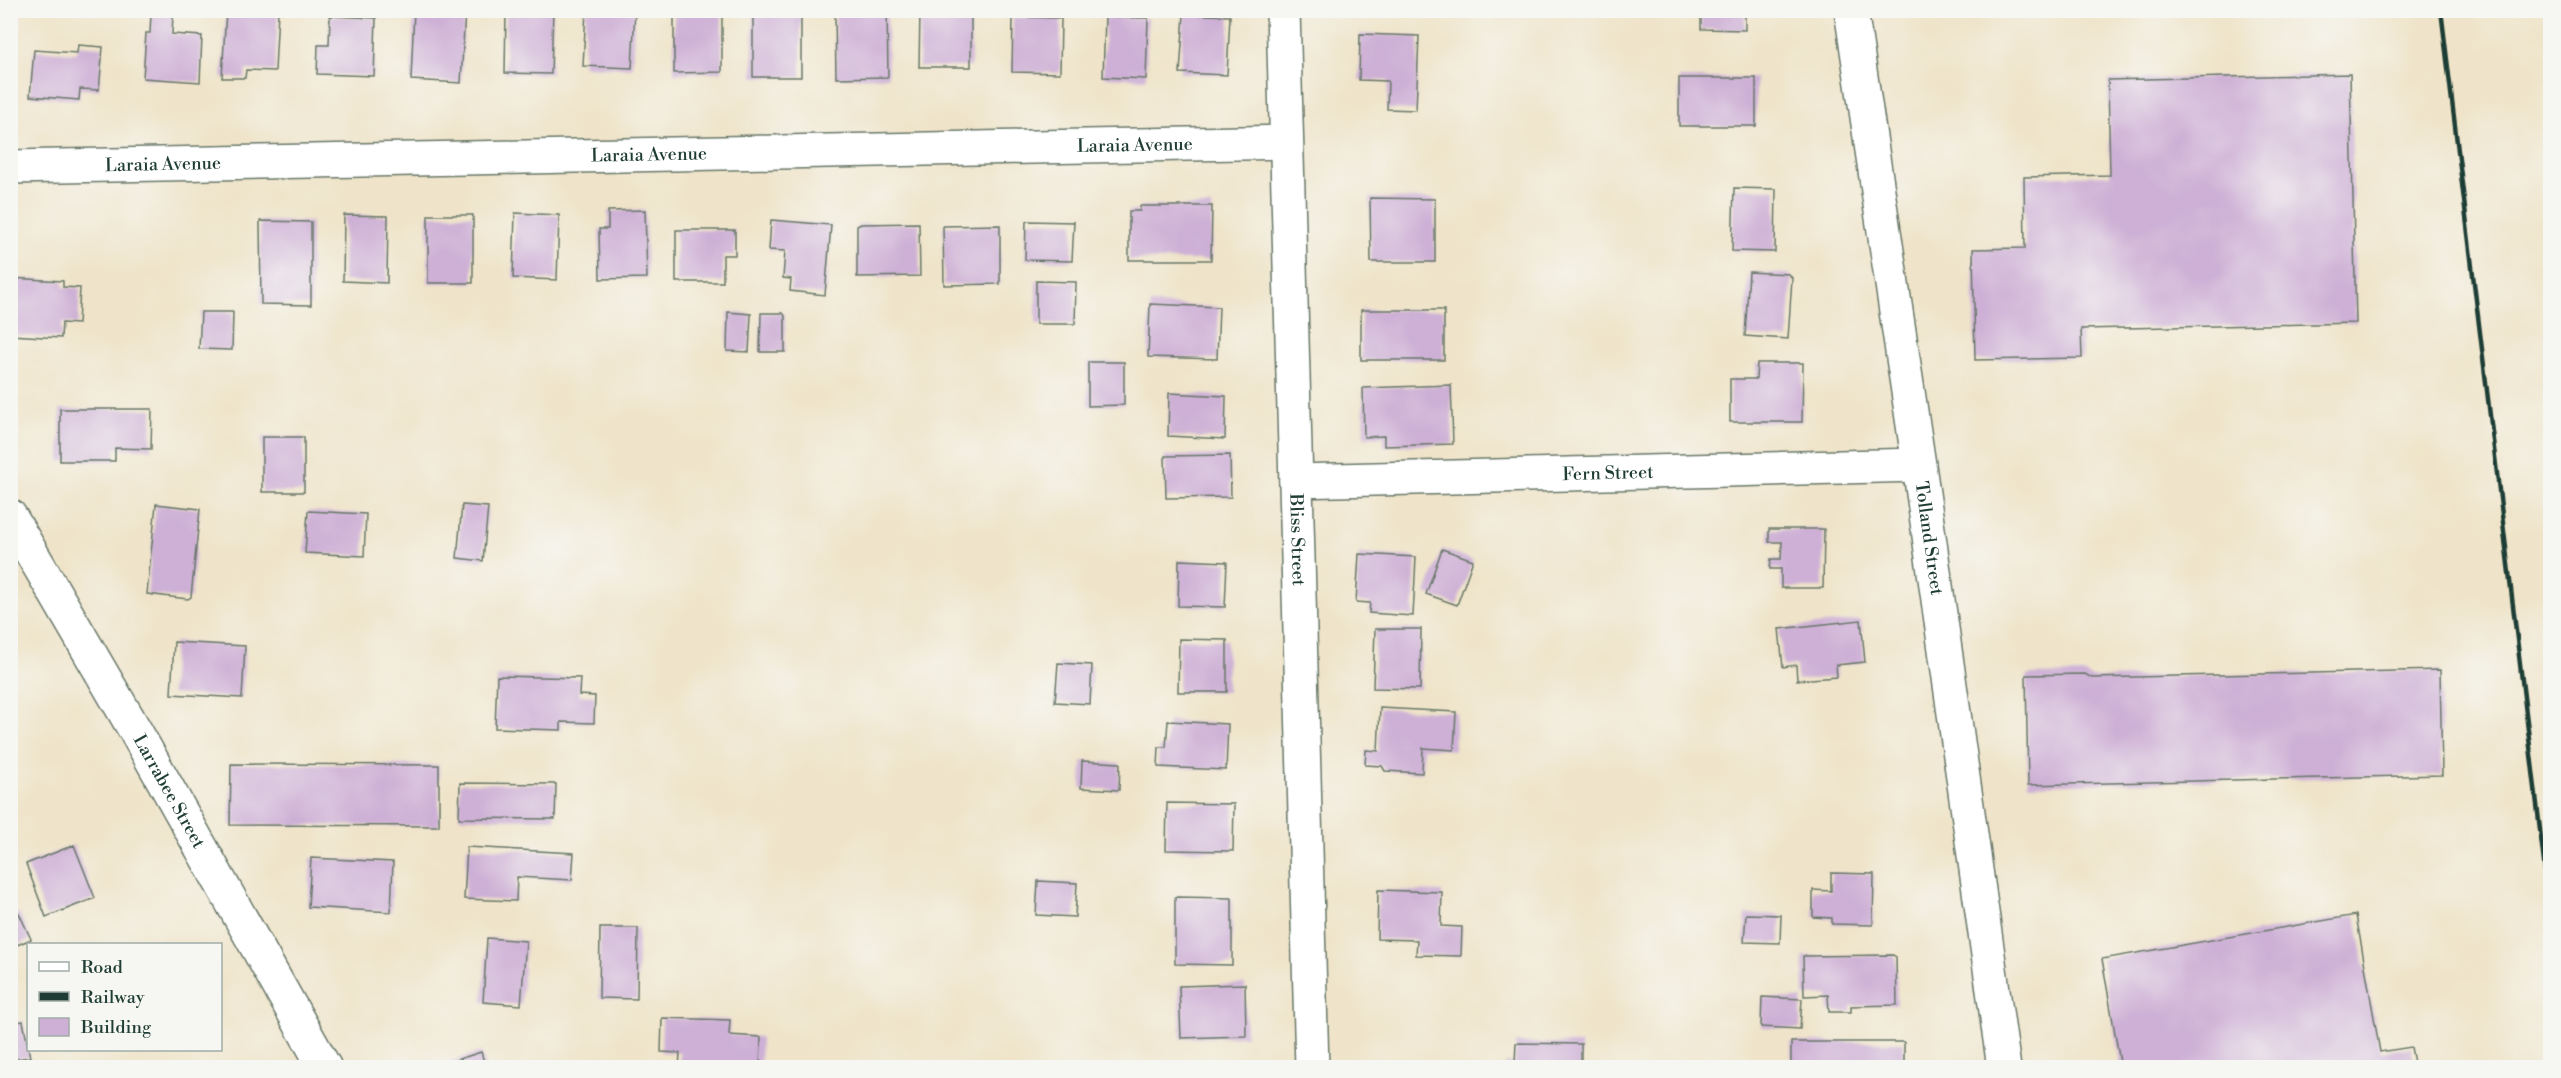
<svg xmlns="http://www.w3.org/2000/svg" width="2561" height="1078" font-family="'Libre Bodoni',serif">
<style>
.building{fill:#ceb0d6}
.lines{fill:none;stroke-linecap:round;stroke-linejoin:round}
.street-casing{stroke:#687768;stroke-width:36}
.secondary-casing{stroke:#687768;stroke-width:36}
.street{stroke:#fff;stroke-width:33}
.secondary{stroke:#fff;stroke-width:33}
.rail{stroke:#1f3d34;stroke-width:4.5}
.labels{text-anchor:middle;stroke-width:5;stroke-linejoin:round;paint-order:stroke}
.street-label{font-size:18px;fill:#1f3d34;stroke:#f6f6f2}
</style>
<rect width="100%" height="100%" fill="#f6f6f2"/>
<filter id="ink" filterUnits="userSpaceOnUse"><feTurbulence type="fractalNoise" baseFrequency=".0167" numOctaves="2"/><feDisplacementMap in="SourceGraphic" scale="12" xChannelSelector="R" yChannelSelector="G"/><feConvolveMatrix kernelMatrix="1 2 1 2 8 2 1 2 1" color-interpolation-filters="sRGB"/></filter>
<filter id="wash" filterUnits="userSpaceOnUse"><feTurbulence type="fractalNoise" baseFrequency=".008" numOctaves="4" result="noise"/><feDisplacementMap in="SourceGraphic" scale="24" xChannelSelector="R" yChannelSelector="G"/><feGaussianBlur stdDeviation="1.35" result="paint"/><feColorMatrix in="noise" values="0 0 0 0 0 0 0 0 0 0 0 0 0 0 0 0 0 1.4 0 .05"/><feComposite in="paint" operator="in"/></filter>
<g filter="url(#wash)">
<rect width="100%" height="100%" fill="#efe4c9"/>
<g id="blocks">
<path class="building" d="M226,10L278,11L275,71L246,70L245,78H222Z
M414,10H465L461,83L411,80Z
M506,10H553L551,74L505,73Z
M586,10H635L632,68L583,66Z
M674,10H722V72L674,73Z
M753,10H801V77H753Z
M863,10H887L888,77L836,78L835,13H863Z
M920,10H971V67H919Z
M1701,10H1745V30L1701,29Z
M151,14L173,15L172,34L202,36L200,82L143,78L146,33H150Z
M1184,14L1230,16L1227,75L1180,73Z
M330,16L376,18L374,76L317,74L318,45H329Z
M1013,17L1061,18L1060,73L1012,72Z
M1105,17L1148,18L1146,79L1103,77Z
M1360,34L1419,36L1416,110L1387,109L1388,81L1359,80Z
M78,45L103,47L99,90L80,89L79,100L30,96L34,50L77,53Z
M2350,74L2356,323L2081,329L2082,358L1975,360L1973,249L2025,248L2024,177L2110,175L2108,80Z
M1679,78H1756V126H1679Z
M1734,188L1776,189L1775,252L1732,251Z
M1370,198L1435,199V262H1371Z
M1140,206H1212L1211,260H1129V211H1140Z
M645,210L647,278L600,279L599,229H608V211Z
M515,213L559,215L557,280L513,278Z
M344,215L388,216L387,283L343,281Z
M428,215H473V283H428Z
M771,220L831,225L825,295L790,291L791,279L783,278L785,251L769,250Z
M260,221L311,222V305L261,304Z
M1026,221L1074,222L1072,261L1025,260Z
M919,223L920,276L857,277V226L861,224Z
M1000,225V284L944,285L943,226Z
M676,230H735V255H723V282H676Z
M1749,272L1789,274L1792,278L1788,339L1745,336Z
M10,278L63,281V287L80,288L78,324L62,323L61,338L10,335Z
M1036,281L1076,282L1075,324H1036Z
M1150,304L1219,307L1217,359L1148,357Z
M1361,310H1444V360H1361Z
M201,312H233L232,350L199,349Z
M728,312L751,314L749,352L727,351Z
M761,313H783L785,316V352H760Z
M1088,362H1124V405L1088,406Z
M1757,363H1803L1802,422H1730V379H1756Z
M1451,385L1453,444L1384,446V436L1364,437L1363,388Z
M1169,393L1226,396L1225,439L1168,436Z
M60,409H152L151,449L115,448V461H60Z
M262,437H304V492H262Z
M1230,455L1231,497L1166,498L1165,456Z
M156,504L200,509L191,597L188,599L147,594Z
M462,505L488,507L483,561L457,558Z
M308,511L366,514L364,556L305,553Z
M1769,529H1824L1823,588H1781V569H1770L1771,559H1781L1782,542H1769Z
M1442,549L1473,560L1457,605L1426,594Z
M1359,554L1416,557L1413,616L1369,613L1370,603L1356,602Z
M1179,560L1227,562L1225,607L1178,606Z
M1861,620L1865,662L1836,665L1837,677L1797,680L1796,665L1783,667L1779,629Z
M1375,629H1421L1420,689L1373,688Z
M1179,639L1227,640V692H1178Z
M174,642L245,646L242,698L171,694Z
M1058,663L1092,665L1090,704L1055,702Z
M2440,670L2442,775L2028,785L2026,675L2085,674L2092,678Z
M497,676L580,678L579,695L595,696L594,723L561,722V730L495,728Z
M1380,708L1456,712L1454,750L1423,748L1422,773L1385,771L1382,766L1365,765L1366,750L1378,751Z
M1168,721L1228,724L1226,770L1158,767L1159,747H1166Z
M1082,761L1120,763L1119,790L1081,788Z
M231,764L439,765V826L230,825Z
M460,783L556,784L555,819L459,818Z
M1167,803L1234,804L1233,851L1166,850Z
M74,845L95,898L46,917L26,864Z
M467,847L574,853L572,880L517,877L516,901L464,899Z
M311,858L393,862L391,912L308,907Z
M1831,873L1874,874L1873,925L1832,924V918L1813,917V890L1831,891Z
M1038,881L1077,883L1075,917L1036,915Z
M1378,890L1442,892L1441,926L1462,927L1461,956L1416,955L1417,940L1377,939Z
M1175,897L1232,898V965L1175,964Z
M19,913L31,939L10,948V917Z
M1746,914L1781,915L1780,943L1744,942Z
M2356,915L2380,1052L2411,1047L2415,1068H2121L2102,959Z
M600,928H638L637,999L599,998Z
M487,938L526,941L521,1005L483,1002Z
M1893,955L1896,957L1897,1005L1851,1006V1012H1829L1828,995L1804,996L1803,956Z
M1245,984L1246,1036L1181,1038L1179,986Z
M1762,997L1802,999L1800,1029L1761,1027Z
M662,1018L730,1020L729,1035L761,1037L760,1068H679L680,1053L661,1052Z
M23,1021L30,1057L10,1060V1023Z
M1791,1042H1904V1068H1791Z
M1516,1043L1581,1044V1068H1505V1063H1515Z
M481,1052L486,1068H434V1067Z"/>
</g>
</g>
<g filter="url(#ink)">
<use href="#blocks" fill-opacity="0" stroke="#687768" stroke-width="1.5"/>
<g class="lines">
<g class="street-casing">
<g id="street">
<path id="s1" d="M1283,10L1312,1068"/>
<path id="s2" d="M10,167L1286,142"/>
<path id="s3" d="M1296,481L1919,465"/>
<path id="s4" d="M10,516L136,732L325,1068"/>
</g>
</g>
<g class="secondary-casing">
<g id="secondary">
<path id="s5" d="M1851,10L1919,465L2004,1068"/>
</g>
</g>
<use href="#street" class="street"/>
<use href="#secondary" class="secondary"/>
<path class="rail" d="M2441,10L2550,912"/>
</g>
</g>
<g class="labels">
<g class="street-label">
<text dy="6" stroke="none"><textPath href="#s2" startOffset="1125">Laraia Avenue</textPath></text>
<text dy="6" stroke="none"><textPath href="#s2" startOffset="639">Laraia Avenue</textPath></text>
<text dy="6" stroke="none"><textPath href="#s2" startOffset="153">Laraia Avenue</textPath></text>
<text dy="6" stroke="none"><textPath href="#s3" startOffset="312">Fern Street</textPath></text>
<text dy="6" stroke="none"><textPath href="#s1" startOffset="530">Bliss Street</textPath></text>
<text dy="6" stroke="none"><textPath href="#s5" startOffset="534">Tolland Street</textPath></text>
<text dy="6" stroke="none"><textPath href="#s4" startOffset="318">Larrabee Street</textPath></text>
</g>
</g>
<rect width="2561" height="1078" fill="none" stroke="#f6f6f2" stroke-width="36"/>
<rect x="27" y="943" width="195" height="108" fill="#f6f6f2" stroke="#a0aca6" stroke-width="1.5"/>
<rect x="39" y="962" width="30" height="9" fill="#ffffff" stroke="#a0aca6" stroke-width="1.5"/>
<text x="81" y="973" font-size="18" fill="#1f3d34">Road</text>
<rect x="39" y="992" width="30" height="9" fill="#1f3d34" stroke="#a0aca6" stroke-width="1.5"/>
<text x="81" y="1003" font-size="18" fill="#1f3d34">Railway</text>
<rect x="39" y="1018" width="30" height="18" fill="#ceb0d6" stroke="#a0aca6" stroke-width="1.5"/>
<text x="81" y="1033" font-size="18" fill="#1f3d34">Building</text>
</svg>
